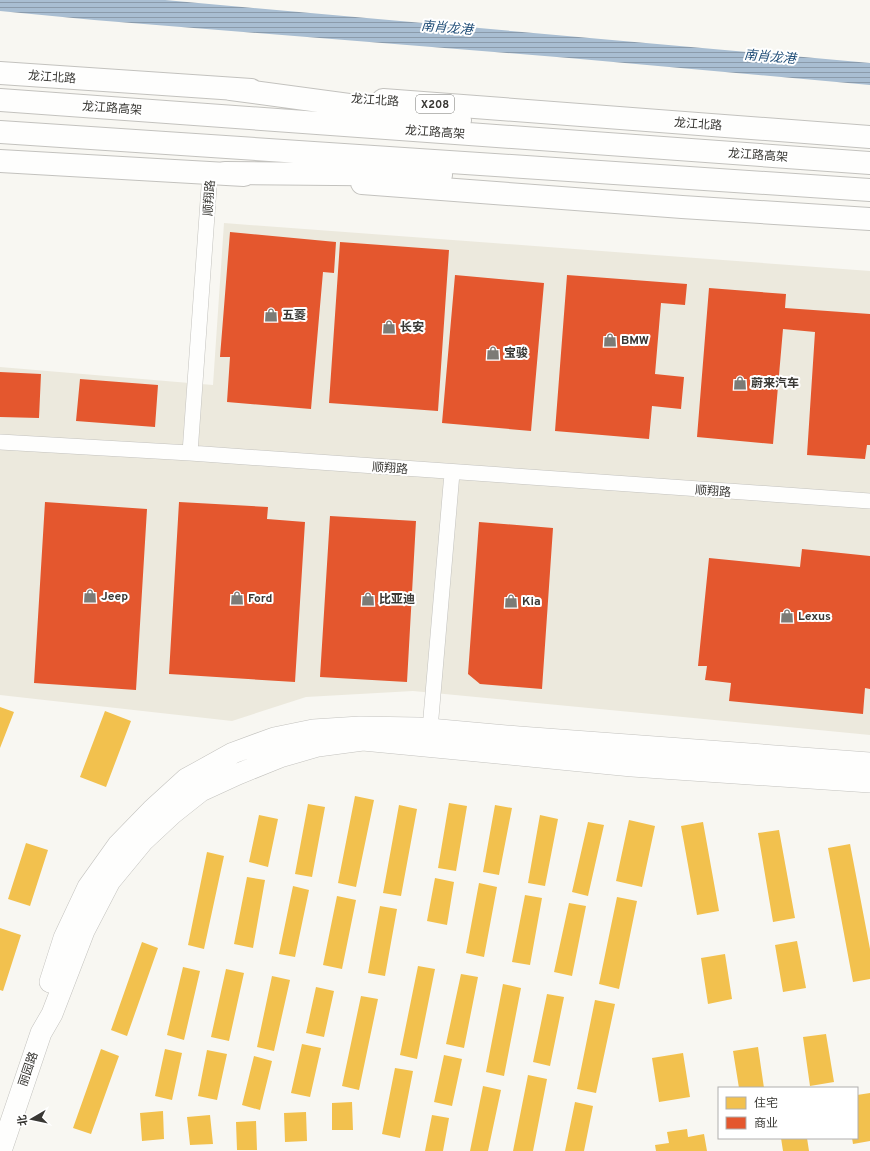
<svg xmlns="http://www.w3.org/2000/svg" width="870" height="1151" font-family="Overpass,'Noto Sans SC',sans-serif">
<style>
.built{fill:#ece9dd}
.water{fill:url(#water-rules)}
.homes{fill:#f2c14e}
.shops{fill:#e4572e}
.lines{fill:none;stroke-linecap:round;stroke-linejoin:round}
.street-casing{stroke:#c3c2be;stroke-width:16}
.secondary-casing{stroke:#c3c2be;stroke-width:22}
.primary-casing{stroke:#c3c2be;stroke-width:24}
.highway-casing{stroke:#c3c2be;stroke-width:24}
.street{stroke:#fefefd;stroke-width:15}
.secondary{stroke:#fefefd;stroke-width:21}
.primary{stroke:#fefefd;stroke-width:22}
.highway{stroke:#fefefd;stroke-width:22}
.labels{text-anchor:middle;stroke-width:4;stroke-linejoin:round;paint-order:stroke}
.shield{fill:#fff;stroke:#747471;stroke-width:1}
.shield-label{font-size:11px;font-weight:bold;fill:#393834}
.street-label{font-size:12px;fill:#393834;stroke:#fff}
.poi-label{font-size:12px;font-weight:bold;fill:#393834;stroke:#fff;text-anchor:start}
.water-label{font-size:13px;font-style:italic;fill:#214e78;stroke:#fff}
</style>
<defs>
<pattern id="water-rules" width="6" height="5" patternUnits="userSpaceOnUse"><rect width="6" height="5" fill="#a9bed2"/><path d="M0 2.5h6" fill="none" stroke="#8b9bab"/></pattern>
</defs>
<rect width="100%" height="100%" fill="#f8f7f2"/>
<path class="built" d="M224,223L870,271V735L413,691L306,697L232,721L0,695V367L213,385Z"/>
<path class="water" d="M0,0H165L870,63V85L569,58L94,20L0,11Z"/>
<path class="homes" d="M0,707L14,712L0,748Z
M105,711L131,721L106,787L80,777Z
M355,796L374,800L356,887L338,883Z
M449,803L467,806L456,871L438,868Z
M308,804L325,807L312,877L295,874Z
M399,805L417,809L401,896L383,893Z
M495,805L512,808L499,875L483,872Z
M259,815L278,819L268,867L249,862Z
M540,815L558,819L545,886L528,883Z
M629,820L655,826L642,887L616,881Z
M588,822L604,825L588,896L572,892Z
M703,822L719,911L697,915L681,826Z
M779,830L795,918L773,922L758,833Z
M26,843L48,850L30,906L8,899Z
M850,844L870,949V979L853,982L828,848Z
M207,852L224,856L204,949L188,945Z
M247,877L265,880L253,948L234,944Z
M435,878L454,882L447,925L427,921Z
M479,883L497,887L484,957L466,953Z
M293,886L309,890L295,957L279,954Z
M525,895L542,898L530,965L512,962Z
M337,896L356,900L342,969L323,965Z
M617,897L637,901L619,989L599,984Z
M569,903L586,906L572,976L554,972Z
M380,906L397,909L385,976L368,973Z
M0,928L21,935L3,991L0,990Z
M797,941L806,988L783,992L775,945Z
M142,942L158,948L127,1036L111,1030Z
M725,954L732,999L708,1004L701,958Z
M418,966L435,969L417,1059L400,1055Z
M183,967L200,971L184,1040L167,1035Z
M226,969L244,973L229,1041L211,1037Z
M461,974L478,977L464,1048L446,1044Z
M272,976L290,980L274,1051L257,1047Z
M503,984L521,988L504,1076L486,1072Z
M316,987L334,991L324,1037L306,1033Z
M547,994L564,997L550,1066L533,1062Z
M361,996L378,999L359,1090L342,1086Z
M595,1000L615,1004L596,1093L577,1089Z
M826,1034L834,1082L810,1086L803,1037Z
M302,1044L321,1048L310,1097L291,1093Z
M758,1047L764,1088H739L733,1051Z
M101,1049L119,1056L91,1134L73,1128Z
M165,1049L182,1053L172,1100L155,1096Z
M207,1050L227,1054L217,1100L198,1096Z
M683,1053L690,1097L659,1102L652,1058Z
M444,1055L462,1059L452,1106L434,1102Z
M254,1056L272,1061L260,1110L242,1105Z
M395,1068L413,1071L400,1138L382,1134Z
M528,1075L547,1079L533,1151H513Z
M483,1086L501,1090L488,1151H470Z
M870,1093V1141L853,1144L852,1138H857V1095Z
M352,1102L353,1130H332V1103Z
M575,1102L593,1106L584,1151H565Z
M163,1111L164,1139L142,1141L140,1113Z
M306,1112L307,1141L285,1142L284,1113Z
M210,1115L213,1144L190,1145L187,1117Z
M432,1115L449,1118L443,1151H425Z
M256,1121L257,1150H237L236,1122Z
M687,1129L688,1137L704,1134L707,1151H656L655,1145L669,1143L667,1132Z
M781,1138H807L809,1151H783Z"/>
<path class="shops" d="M230,232L336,242L334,273L323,272L311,409L227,402L230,357H220Z
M340,242L449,250L438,411L329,403Z
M455,275L544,283L531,431L442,423Z
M567,275L687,284L685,305L661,303L655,374L684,377L681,409L652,406L649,439L555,431Z
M709,288L786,294L785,308L870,314V445H867L865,459L807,455L815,332L783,329L773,444L697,437Z
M0,372L41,374L39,418L0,417Z
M80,379L158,385L155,427L76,421Z
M45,502L147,509L136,690L34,683Z
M179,502L268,507L267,519L305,522L295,682L169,674Z
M330,516L416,521L407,682L320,677Z
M479,522L553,528L542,689L480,684L468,674Z
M802,549L870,556V689L865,688L863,714L729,701L731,683L705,680L707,666H698L709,558L800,567Z"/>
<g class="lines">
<g class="street-casing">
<path id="street" d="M0,442L190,453L870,501
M190,453L210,173
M430,729L452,473"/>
</g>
<g class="secondary-casing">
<path id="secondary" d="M50,982L64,938L88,887L118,845L152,810L186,779L233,753L274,738L313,730L360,727L418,728L519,737L870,763
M1,1151L41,1033L52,1014L84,931L110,881L143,841L172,814L201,791L238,774L280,757L318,746L363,740L632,766L870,782"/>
</g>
<g class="primary-casing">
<path id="primary" d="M0,73L251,90
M383,100L870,137
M0,161L244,175
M362,183L682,207L870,219"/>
</g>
<g class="highway-casing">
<path id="highway" d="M231,89L460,120
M0,100L870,163
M0,132L870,190
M225,173L441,175"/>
</g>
<use href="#street" class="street"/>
<use href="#secondary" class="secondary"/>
<use href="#primary" class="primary"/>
<use href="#highway" class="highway"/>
</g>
<defs>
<g id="shop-bare" transform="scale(1.08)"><path d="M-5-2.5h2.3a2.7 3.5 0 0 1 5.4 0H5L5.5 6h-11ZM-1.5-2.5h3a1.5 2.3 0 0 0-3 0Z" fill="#7c7b76" stroke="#fff" stroke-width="2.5" paint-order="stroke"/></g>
</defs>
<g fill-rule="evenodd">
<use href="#shop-bare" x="271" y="315"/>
<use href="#shop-bare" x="389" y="327"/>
<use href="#shop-bare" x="610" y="340"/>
<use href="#shop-bare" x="493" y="353"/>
<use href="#shop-bare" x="740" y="383"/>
<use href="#shop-bare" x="90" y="596"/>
<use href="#shop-bare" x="237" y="598"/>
<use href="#shop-bare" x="368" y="599"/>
<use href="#shop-bare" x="511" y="601"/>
<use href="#shop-bare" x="787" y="616"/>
</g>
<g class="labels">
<rect class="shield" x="416" y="95" width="38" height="18" rx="3"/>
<g class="shield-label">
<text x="435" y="108">X208</text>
</g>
<g class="street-label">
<text transform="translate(52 77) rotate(4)" y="4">龙江北路</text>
<text transform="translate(375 100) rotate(4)" y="4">龙江北路</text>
<text transform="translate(112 108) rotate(4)" y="4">龙江路高架</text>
<text transform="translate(698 124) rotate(4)" y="4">龙江北路</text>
<text transform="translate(435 132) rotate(4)" y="4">龙江路高架</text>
<text transform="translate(758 155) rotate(4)" y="4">龙江路高架</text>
<text transform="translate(209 198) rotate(-86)" y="4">顺翔路</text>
<text transform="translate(390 468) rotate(4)" y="4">顺翔路</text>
<text transform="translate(713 491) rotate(4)" y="4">顺翔路</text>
<text transform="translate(28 1069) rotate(-71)" y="4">丽园路</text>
</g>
<g class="poi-label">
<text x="282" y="319">五菱</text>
<text x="400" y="331">长安</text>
<text x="621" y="344">BMW</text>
<text x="504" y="357">宝骏</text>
<text x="751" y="387">蔚来汽车</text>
<text x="101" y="600">Jeep</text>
<text x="248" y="602">Ford</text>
<text x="379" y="603">比亚迪</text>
<text x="522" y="605">Kia</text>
<text x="798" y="620">Lexus</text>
</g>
<g class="water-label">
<text transform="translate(447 27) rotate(5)" y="5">南肖龙港</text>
<text transform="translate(770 56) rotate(5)" y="5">南肖龙港</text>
</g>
</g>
<rect x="718" y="1087" width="140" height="52" fill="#ffffff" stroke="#b0afae"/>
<rect x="726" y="1097" width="20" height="12" fill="#f2c14e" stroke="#b0afae"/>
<text x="754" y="1107" font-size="12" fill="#393834">住宅</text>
<rect x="726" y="1117" width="20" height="12" fill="#e4572e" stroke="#b0afae"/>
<text x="754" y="1127" font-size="12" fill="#393834">商业</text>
<g transform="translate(32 1119) rotate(261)" stroke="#ffffff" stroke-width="3" paint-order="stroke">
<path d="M0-3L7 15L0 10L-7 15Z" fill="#393834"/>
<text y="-6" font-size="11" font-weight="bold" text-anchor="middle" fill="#393834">北</text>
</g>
</svg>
